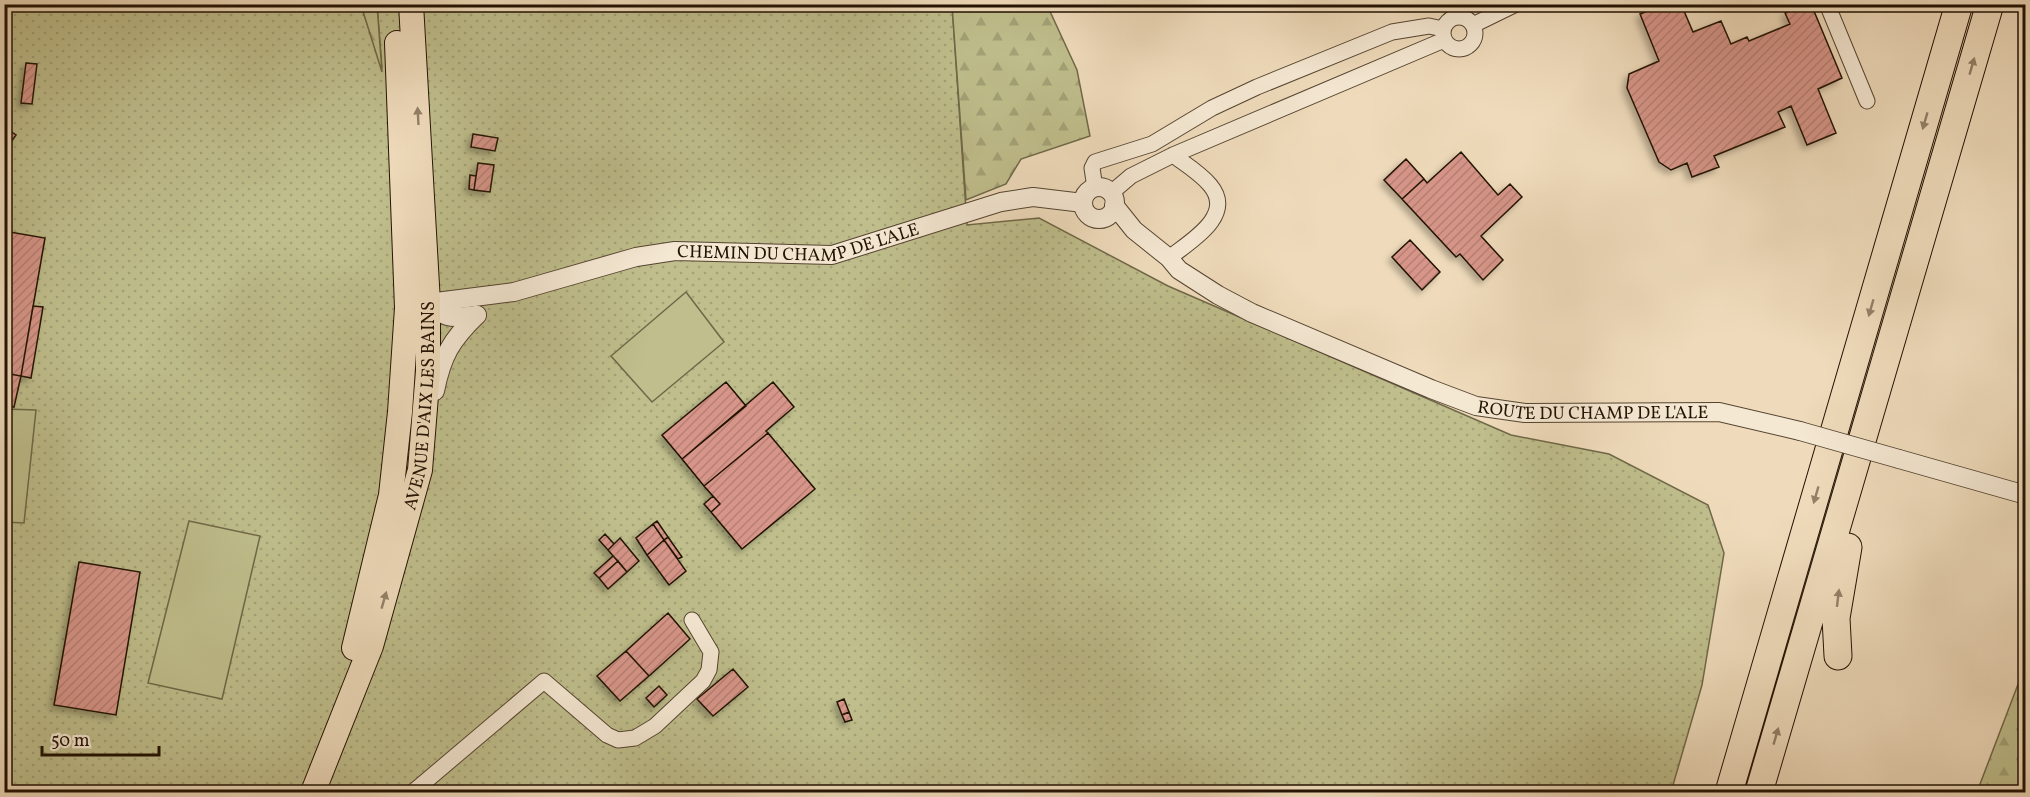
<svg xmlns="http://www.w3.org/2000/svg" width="2030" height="797" font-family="Vollkorn,serif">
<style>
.grass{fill:url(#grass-dots);stroke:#706848;stroke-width:1.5}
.forest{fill:url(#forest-firs);stroke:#706848;stroke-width:1.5}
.garden{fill:#bfbe8c;stroke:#706848;stroke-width:1.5}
.building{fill:url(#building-hatch);stroke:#221203;stroke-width:1.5;filter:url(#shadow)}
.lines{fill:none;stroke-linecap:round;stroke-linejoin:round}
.minor-casing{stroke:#554431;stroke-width:17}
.tertiary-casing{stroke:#554431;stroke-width:20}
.primary-casing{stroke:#221203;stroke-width:26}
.motorway-casing{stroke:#221203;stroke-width:29}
.minor{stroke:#f5e8d3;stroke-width:15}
.tertiary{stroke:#f5e8d3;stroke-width:18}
.primary{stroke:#efdbbb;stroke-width:24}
.motorway{stroke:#efdbbb;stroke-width:27}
.tertiary-bridge-casing{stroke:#554431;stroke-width:20;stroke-linecap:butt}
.tertiary-bridge{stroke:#f5e8d3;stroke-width:18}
.oneway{fill:#938168}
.labels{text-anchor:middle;stroke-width:4.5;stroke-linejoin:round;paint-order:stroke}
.street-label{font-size:18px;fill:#221203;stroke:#f5e8d3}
</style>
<defs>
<pattern id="grass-dots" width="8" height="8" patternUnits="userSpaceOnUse" patternTransform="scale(1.5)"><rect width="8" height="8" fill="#bfbe8c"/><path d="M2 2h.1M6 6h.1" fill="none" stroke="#a4a277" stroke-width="1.8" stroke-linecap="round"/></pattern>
<pattern id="forest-firs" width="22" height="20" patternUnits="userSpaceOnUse" patternTransform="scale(1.5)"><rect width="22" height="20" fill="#bfbe8c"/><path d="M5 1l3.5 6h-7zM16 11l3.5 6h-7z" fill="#a4a277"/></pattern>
<pattern id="building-hatch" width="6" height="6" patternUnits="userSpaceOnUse" patternTransform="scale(1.5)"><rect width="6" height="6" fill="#d69588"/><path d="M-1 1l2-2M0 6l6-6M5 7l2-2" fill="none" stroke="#b77f74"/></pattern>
<filter id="shadow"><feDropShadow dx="-4" dy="4" stdDeviation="3" flood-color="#0004"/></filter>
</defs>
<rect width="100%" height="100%" fill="#efdbbb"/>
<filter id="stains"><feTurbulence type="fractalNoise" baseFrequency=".00333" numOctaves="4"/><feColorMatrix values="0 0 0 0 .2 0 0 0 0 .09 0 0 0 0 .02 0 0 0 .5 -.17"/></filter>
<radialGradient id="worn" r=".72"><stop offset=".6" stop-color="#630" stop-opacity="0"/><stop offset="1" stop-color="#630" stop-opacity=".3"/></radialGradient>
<path class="grass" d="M5,5H361L382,68L377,5H952L967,225L1039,218L1168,286L1511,435L1609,454L1708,505L1724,553L1702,685L1671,792H5Z"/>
<path class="forest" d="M361,5H377L382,72Z
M952,5H1047L1077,70L1090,136L1021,159L1006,184L966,200Z
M2025,666V792H1977Z"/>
<path class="garden" d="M686,292L724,342L652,402L611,356Z
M5,409L36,410L24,523L5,522Z
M189,521L260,536L222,699L148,683Z"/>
<path class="building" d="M1656,4H1681L1693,32L1721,21L1731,44L1747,37L1749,41L1790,24L1785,13L1806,4H1811L1842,78L1818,89L1836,133L1807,145L1791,106L1778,112L1785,127L1714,156L1719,167L1692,177L1687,163L1671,170L1659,162L1627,88L1629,74L1659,61L1640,14L1657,7Z
M26,63L37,64L32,104L21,103Z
M4,127L16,135L4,152Z
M473,134L498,138L495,151L471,147Z
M1461,152L1498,195L1510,184L1522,197L1481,236L1503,260L1483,280L1460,254L1456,257L1402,199L1424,179L1427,183Z
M1406,159L1424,179L1402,199L1384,180Z
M478,163L494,165L490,192L474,190Z
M470,175L476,176L474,190L469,189Z
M4,231L45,238L21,376L4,373Z
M1410,240L1440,272L1422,290L1392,257Z
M33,306L43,307L31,378L21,376Z
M4,373L21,376L14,407L4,405Z
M726,382L746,406L682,459L662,435Z
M773,382L794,407L766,431L768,433L704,486L682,459Z
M768,433L815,489L742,549L711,512L720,504L704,486Z
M713,496L720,504L711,512L704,504Z
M657,521L668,537L664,540L653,524Z
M653,524L664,540L647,555L636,538Z
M605,534L614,544L608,550L599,540Z
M668,537L682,557L678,559L664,540Z
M620,538L639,561L627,572L608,550Z
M664,540L686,571L669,585L647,555Z
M613,556L618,561L599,578L594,573Z
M618,561L627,572L608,589L599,578Z
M79,562L140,572L116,715L54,705Z
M668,613L690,639L649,676L626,651Z
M626,651L649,676L620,701L597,676Z
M733,669L748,687L713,716L697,699Z
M659,686L667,695L654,707L646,698Z
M844,699L849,712L842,715L837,702Z
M849,712L852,720L845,722L842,715Z"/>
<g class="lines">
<g class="minor-casing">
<path id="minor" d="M1827,4L1867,101
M1443 33a16 16 0 1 1 32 0a16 16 0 1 1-32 0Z
M1473,25L1516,4
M1095,188L1092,168L1095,162L1152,144L1212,108L1257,87L1392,32L1429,26L1443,29
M1111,193L1131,176L1173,155L1444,40
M1169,258C1189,242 1236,216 1210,185C1200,173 1185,164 1173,155
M413,792L544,681L607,735L618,740L635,738L655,726L703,681L709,670L711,652L692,620"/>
</g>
<g class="tertiary-casing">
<g id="tertiary">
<circle cx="1099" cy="203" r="16"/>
<path id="s1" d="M1114,205L1134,230L1169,258L1179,270L1218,295L1252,313L1431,389L1476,406L1525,413L1719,412L1800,431"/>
<path d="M423,298C443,319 449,319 477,315"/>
<path id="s2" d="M428,303L514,292L636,257L675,251L832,255L1001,202L1033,197L1083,203"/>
<path d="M435,391C442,356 451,340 477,315"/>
<path d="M1899,459L2026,495"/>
</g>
</g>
<g class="primary-casing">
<g id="primary">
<path d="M354,648L391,495L400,412L407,308L397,43"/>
<path id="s3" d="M313,792L371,646L420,470L428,371V303L411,4"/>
</g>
</g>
<g class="motorway-casing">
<path id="motorway" d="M1838,656L1836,618L1848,547
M1729,792L1959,4
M1759,792L1990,4"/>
</g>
<use href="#minor" class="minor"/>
<use href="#tertiary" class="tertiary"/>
<use href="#primary" class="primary"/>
<use href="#motorway" class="motorway"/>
<g class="tertiary-bridge-casing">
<path id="tertiary-bridge" d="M1800,431L1899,459"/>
</g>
<use href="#tertiary-bridge" class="tertiary-bridge"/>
</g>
<defs><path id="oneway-solid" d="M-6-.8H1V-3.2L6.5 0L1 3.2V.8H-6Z" transform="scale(1.5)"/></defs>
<g class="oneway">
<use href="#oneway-solid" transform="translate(1972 66) rotate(-74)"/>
<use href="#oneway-solid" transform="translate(418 116) rotate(-93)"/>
<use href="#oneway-solid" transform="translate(1925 121) rotate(106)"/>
<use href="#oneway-solid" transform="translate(1871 308) rotate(106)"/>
<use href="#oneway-solid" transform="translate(1816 495) rotate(106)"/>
<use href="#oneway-solid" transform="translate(1838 598) rotate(-83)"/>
<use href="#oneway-solid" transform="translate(384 600) rotate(-74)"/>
<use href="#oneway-solid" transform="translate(1776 736) rotate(-74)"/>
</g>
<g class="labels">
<g class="street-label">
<text dy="6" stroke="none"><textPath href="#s2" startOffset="378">CHEMIN DU CHAMP DE L'ALE</textPath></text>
<text dy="6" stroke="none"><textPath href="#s3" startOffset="404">AVENUE D'AIX LES BAINS</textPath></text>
<text dy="6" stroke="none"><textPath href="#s1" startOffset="537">ROUTE DU CHAMP DE L'ALE</textPath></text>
</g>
</g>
<rect width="2030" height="797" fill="none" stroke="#efdbbb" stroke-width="24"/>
<rect x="6" y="6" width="2018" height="785" fill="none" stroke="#221203" stroke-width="3"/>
<rect x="12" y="12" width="2006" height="773" fill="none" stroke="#221203" stroke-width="1.5"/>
<path d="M42 746v9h117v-9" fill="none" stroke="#221203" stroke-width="3"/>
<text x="51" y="746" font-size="18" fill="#221203" stroke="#f5e8d3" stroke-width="4.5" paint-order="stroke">50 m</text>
<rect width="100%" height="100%" filter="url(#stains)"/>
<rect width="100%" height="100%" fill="url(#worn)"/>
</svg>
